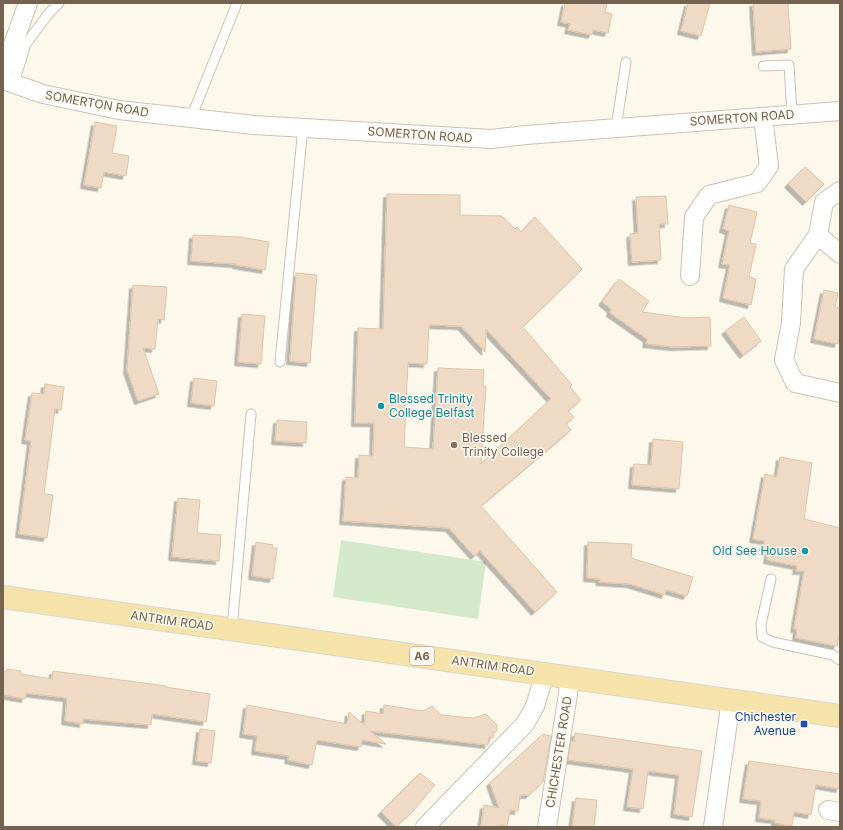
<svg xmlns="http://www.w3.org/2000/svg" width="843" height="830" font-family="Inter,sans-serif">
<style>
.green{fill:#d3e9ca}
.building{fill:#efdbc5;stroke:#e1c4a7;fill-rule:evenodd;filter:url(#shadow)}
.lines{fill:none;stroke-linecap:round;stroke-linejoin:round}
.lane-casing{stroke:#cec1b2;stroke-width:11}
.street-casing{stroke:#cec1b2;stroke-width:20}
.primary-casing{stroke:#dbd6d2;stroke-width:24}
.lane{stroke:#fff;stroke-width:9}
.street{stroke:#fff;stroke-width:18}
.primary{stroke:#f5e3aa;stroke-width:22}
.culture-dot{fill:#0f9aa8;stroke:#fefbf2;stroke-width:1.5}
.education-dot{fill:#8d6e63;stroke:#fefbf2;stroke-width:1.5}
.transit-dot{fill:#1a4fb4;stroke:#fefbf2;stroke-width:1.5}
.labels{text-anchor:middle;stroke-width:3;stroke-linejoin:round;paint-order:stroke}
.shield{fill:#fefbf2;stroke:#9f9081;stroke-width:1}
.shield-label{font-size:11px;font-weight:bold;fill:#766250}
.street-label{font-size:12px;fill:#766250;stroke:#fefbf2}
.culture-label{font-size:12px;fill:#0d838f;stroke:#fefbf2;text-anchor:start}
.education-label{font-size:12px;fill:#785e54;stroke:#fefbf2;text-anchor:start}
.transit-label{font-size:12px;fill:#164399;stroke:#fefbf2;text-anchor:end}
</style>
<defs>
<filter id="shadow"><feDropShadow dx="-3.5" dy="3.5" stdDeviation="0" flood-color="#0004"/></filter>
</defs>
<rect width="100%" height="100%" fill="#fcf8ec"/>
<path class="green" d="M341,540L486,562L478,619L333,597Z"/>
<path class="building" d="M565,3H607L605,12L612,14L608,33L593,30L592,35L568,30L570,24L561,22Z
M688,3H710L701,36L681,31Z
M753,3H788L791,49L756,52Z
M95,122L117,126L112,153L129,156L126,176L104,172L101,188L84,185Z
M805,167L824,184L806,202L788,184Z
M387,194L460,195V215L502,216L515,229L517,227L521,232L535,217L582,269L523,327L572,385L570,387L581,400L568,411L574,417L566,424L571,430L481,506L557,592L535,612L480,551L474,556L449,528L343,521L346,477L358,478L359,455L373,456L374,423H355L358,328L383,329ZM429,325L461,326L485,352L486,329L551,399L481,464L486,386H483L484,370L438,368L433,449L404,447L408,363L427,364Z
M666,196L668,224H659L661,260L632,262L630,234L638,233L636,197Z
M729,205L757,212L750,243L756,244L749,277L756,279L751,305L723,298L730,265L722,264L729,231L723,229Z
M193,235L240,237L269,242L265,270L236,265V264L191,261Z
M296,273L317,275L310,363L290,361Z
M619,279L649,301L642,312L687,318L710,317L711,346L673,347L646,344L647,339L610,313L611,309L602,302Z
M133,285L167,287L164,320L158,319L155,349L143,348L159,394L138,401L127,370Z
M824,290L838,293L835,307L840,308V333L838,344L814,339Z
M242,314L265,316L261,364L238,362Z
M744,317L761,341L743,355L725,331Z
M194,378L217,381L214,406L191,403Z
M45,384L64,387L61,410L55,409L44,494L53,495L47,538L19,534L31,441L25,440L32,393L44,394Z
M277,420L307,422L306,443L275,441Z
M653,439L683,442L679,489L632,485L634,464L651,465Z
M780,457L812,463L804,519L840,528V630L837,646L796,638L797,629H794L804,571H796L797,566L767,560L769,549L763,547L765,541L753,539L765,474L777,477Z
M178,498L200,500L197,533L221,535L219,561L172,557Z
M256,542L273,545L272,548H277L273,579L252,576Z
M588,542L632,544L631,558L693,577L687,596L666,590L665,595L630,584L599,582L600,579L587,578Z
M7,669L21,671V674L52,679L53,671L166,686V687L210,694L206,722L152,714L151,725L83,719V724L65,721L67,698L26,693L25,699L3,695V671H6Z
M247,705L347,724L349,712L364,725L366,711L383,714L384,705L423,711L432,706L441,715L473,718L486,714L497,725V731L494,733L493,738L489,737L488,745L370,731L386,744L362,740L361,747L317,740L312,765L288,760L289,756L255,751L257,736L243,734Z
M200,729L215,731L211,763L196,761Z
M575,733L702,751L692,817L674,814L679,775L648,771L643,809L627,807L633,769L568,760L571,741L574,742Z
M543,734L551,736L543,782L529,795H520L518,811L510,810L507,827L501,824V827H481L484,805L499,808L490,783Z
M749,761L840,774V789L816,785L811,815L794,812L792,826L775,823V820L759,818L761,801L743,799Z
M420,773L435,785L414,810L396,827L381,812Z
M576,798L597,800L594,827H572Z"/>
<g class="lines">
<g class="lane-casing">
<path id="lane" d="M763,66L789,65L792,114
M14,83L26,44L49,13L59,3
M191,118L237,3
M616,128L626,62
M280,362L303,127
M771,579L761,624L762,637L773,642L833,655L840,660
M232,629L251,414"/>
</g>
<g class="street-casing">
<path id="street" d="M3,72L28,3
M3,80L43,94L119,110L254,125L491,139L526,135L840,111
M840,191L824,202L818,235L794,269L791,323L784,360L795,383L840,393
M818,235L840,254
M690,276L694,217L709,195L757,183L769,166L763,117
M828,810L840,812
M425,827L525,724L535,706L545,673
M547,827L568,694L569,677
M713,827L731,700"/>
</g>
<g class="primary-casing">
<path id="primary" d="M3,597L840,716"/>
</g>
<use href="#lane" class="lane"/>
<use href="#street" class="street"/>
<use href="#primary" class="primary"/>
</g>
<g class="culture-dot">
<circle cx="381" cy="406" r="4"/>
<circle cx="805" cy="551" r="4"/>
</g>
<circle class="education-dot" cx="454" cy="445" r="4"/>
<rect class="transit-dot" x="800" y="720" width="8" height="8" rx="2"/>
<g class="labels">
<rect class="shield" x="410" y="647" width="24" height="18" rx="3"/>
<g class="shield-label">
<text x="422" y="660">A6</text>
</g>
<g class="street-label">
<text transform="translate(97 104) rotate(10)" y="4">SOMERTON ROAD</text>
<text transform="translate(742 118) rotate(-4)" y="4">SOMERTON ROAD</text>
<text transform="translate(420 135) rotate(4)" y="4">SOMERTON ROAD</text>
<text transform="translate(172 621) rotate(8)" y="4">ANTRIM ROAD</text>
<text transform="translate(493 666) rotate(8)" y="4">ANTRIM ROAD</text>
<text transform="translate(559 752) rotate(-81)" y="4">CHICHESTER ROAD</text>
</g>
<g class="culture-label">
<text x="389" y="403">Blessed Trinity<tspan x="389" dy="14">College Belfast</tspan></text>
<text x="797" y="555" text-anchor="end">Old See House</text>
</g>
<g class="education-label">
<text x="462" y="442">Blessed<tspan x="462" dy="14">Trinity College</tspan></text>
</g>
<g class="transit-label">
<text x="796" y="721">Chichester<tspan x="796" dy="14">Avenue</tspan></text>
</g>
</g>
<rect width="843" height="830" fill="none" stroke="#766250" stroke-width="8"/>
</svg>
